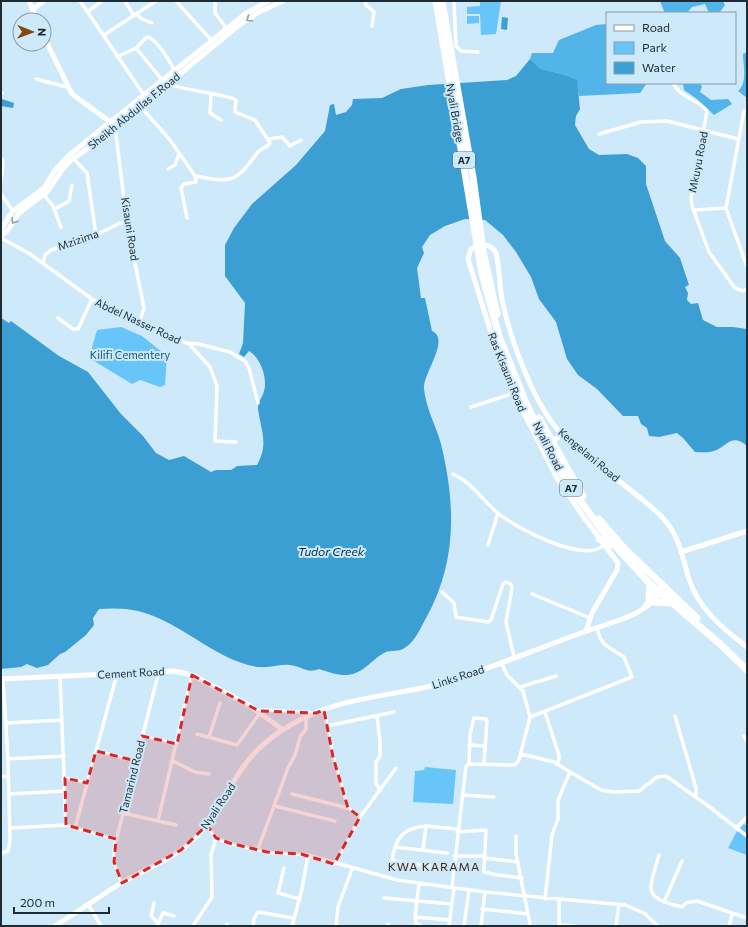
<svg xmlns="http://www.w3.org/2000/svg" width="748" height="927" font-family="Commissioner,sans-serif">
<style>
.green{fill:#68c5f9}
.forest{fill:#53b4e9}
.water{fill:#3c9fd3}
.lines{fill:none;stroke-linecap:round;stroke-linejoin:round}
.street{stroke:#fff;stroke-width:3.5}
.secondary{stroke:#fff;stroke-width:5}
.highway{stroke:#fff;stroke-width:7}
.oneway{stroke:#99a0a3}
.marked{fill:#d62828;fill-opacity:0.2;stroke:#d62828;stroke-width:3;stroke-dasharray:8 5;stroke-linejoin:round}
.labels{text-anchor:middle;stroke-width:4;stroke-linejoin:round;paint-order:stroke}
.shield{fill:#cde9fa;stroke:#52646f;stroke-width:1}
.shield-label{font-size:10px;font-weight:bold;fill:#1d2b33}
.street-label{font-size:11px;fill:#1d2b33;stroke:#cde9fa}
.park-label{font-size:11px;fill:#08577a;stroke:#cde9fa}
.water-label{font-size:12px;font-style:italic;fill:#012d42;stroke:#cde9fa}
.neighbourhood-label{font-size:12px;letter-spacing:1px;fill:#46260e;stroke:#cde9fa}
</style>
<rect width="100%" height="100%" fill="#cde9fa"/>
<path class="green" d="M480,1H501L496,34L481,35L480,14H467V7L480,6Z
M467,16H479V23L467,24Z
M121,327L142,336L167,356L165,385L160,387L140,380L132,384L89,358L97,330Z
M425,767L456,770L453,804L413,802L415,771L424,770Z
M744,824L747,826V855L728,848L736,833Z"/>
<path class="forest" d="M660,1H723L725,5L720,12L709,13L705,4L692,7L687,13H663L664,11Z
M607,24V83H647L640,93L579,96L576,80L562,74L541,69L530,59L532,53H553L559,40L596,25Z
M747,52V98L738,91C748,83 743,65 743,54Z
M683,83H700L702,87L700,92L711,100L728,99L732,104L714,115L697,99L684,90Z"/>
<path class="water" d="M502,17L508,18L507,30L501,29Z
M530,59L541,69L562,74L577,80L580,109L576,116L575,125L589,149L599,155L627,154L638,158L646,166V184L665,241L680,258L689,285L685,287L688,293L687,300L691,304L698,303L703,320L717,327H733L747,329V446C731,432 726,448 714,451C708,453 701,452 695,452L683,438L677,433L659,437L649,436L647,428L641,424L638,416H623L597,389L578,375L567,359L556,322L539,299L531,277L516,252L503,235L485,220L465,219L445,226L430,235L422,247L424,253L417,268L421,298H425L432,331C451,339 422,375 424,389C426,409 436,425 441,444C456,505 457,564 425,620C420,629 415,641 406,647C399,653 391,649 384,653C377,657 373,661 367,666C350,680 338,675 319,669C307,674 301,666 290,665C280,664 270,668 260,667C253,667 245,664 239,662C204,649 175,620 138,611C126,608 112,608 99,609L93,618L94,625L86,635L65,652L60,654L48,665L37,668L27,664L21,667L1,669V318L9,323L11,321L59,356L88,372L121,414L143,436L156,453L169,460L184,456L211,472L216,470H231L237,466L257,465C269,444 261,431 258,409C257,402 263,397 264,391C268,378 260,357 249,351L244,357L239,354L243,343L245,303L225,276V245L234,228L252,204L296,165L325,131L330,105L334,104L336,115L346,112L352,105L353,99L382,98L401,89L428,85L507,80L516,76Z
M2,99L14,103L13,108L1,106Z"/>
<g class="lines">
<path class="street" d="M80,1L144,95
M125,1L134,16
M176,1L212,41
M215,1V13L227,29
M365,1L366,5L374,12L372,26
M454,1L456,46L461,51L478,52
M87,12L102,1
M136,14L142,19L152,23
M104,35L156,1
M117,57L136,48
M36,79L67,87
M163,81L136,48L147,37C156,38 170,62 175,71
M673,83C679,97 698,99 707,111L691,199L692,206L709,252L735,288L743,291L747,289
M169,84C181,90 232,95 236,100L235,112L255,120L270,143C267,148 262,148 258,152C235,183 233,183 195,176
M1,93H2
M211,95L210,113L221,120
M140,106L170,140L195,176L196,182L184,184L181,188L187,218
M744,111L726,208L747,267
M115,127L127,223L144,308L140,321
M599,134L641,122L667,121L738,139
M268,139L282,137L290,146L301,140
M1,158L3,162L1,182
M73,158L87,173L96,235
M168,169L175,165L179,154
M1,194L13,211
M44,195L53,206L61,227
M55,209L69,201L72,185
M694,210L726,208
M1,238L30,254L92,299L126,314L186,343L198,344L230,352L245,361L249,368L258,403
M43,263L45,255L51,250L96,235L120,223H127
M58,318L73,329H78L92,299
M190,345L210,367L217,386L215,441L236,442
M471,407L514,393
M453,474C473,483 483,501 499,514C518,529 584,564 604,545
M488,545L498,513
M442,592L454,603L456,617L488,622L491,620L503,584L506,582L511,584L512,588L506,622L514,657
M532,594L590,618
M60,676L66,825
M520,687L556,676
M324,710L333,757L348,808L360,817
M545,712L559,755V760L556,764
M377,716L380,741V756L376,762V783L380,791
M675,716L696,788V797
M530,717L632,677L624,657L605,645L600,638L597,628
M6,723L62,720
M327,726L394,712
M197,734L237,745L262,710L314,713
M142,736L177,744
M744,736L747,742
M209,737L220,703
M469,745L485,746
M96,751L136,761
M521,754L554,762L570,772L558,800V819L552,835L545,899
M8,759L64,756
M173,761L195,772L209,774
M469,764L470,734L474,718L486,719L487,721L484,764
M570,772L601,790L615,792L639,791L657,777L666,776L707,805L747,836
M1,776L8,777
M65,778L87,783
M9,794L66,791
M292,794L348,808
M462,795L494,797
M275,806L335,821
M123,813L176,825
M158,821L192,675
M207,825L216,838L229,843L267,852L308,855L397,880L485,892L625,905L644,913L658,926
M426,826C402,828 395,839 392,861L430,866
M10,828L66,825L116,839
M75,828L117,674
M736,828L747,817
M457,832L486,830L484,872L497,875L522,878
M516,836V854L530,924
M395,847L447,853
M258,849L288,768L295,755L300,737L306,729V717
M423,850L426,826L457,829
M1,853L8,851L10,841L8,759L3,678
M659,855C650,889 640,898 682,907L686,903L697,901L747,918
M454,856H484
M484,858L518,862
M334,864L360,817L396,768
M284,868L278,893L300,899
M122,883L114,862V849L159,671
M419,884L415,917L416,923L421,926
M452,887L466,766L469,764L515,765L519,760L530,717L523,691L507,675L501,662
M384,898L452,904
M559,900V926
M664,902L682,861
M154,903L151,916L158,923
M88,904L101,926
M482,909L528,914
M415,917L450,920
M388,924V926
M559,925L574,926
M157,926L163,913L174,916
M193,926L212,897L211,855L216,838
M227,926V924
M253,926L254,919L258,912L293,918
M292,926L302,889L308,855
M336,926L338,907L352,869
M449,926L454,888
M464,926L469,890
M481,926L485,892
M616,926L619,904
M729,926L732,914"/>
<path class="secondary" d="M29,1L37,20
M33,9L44,1
M44,37L72,94L113,124
M1,229L13,211L44,188L55,170L68,156L245,14L268,1
M1,236L8,230L19,213L47,192L62,170L70,161L101,139L238,26L259,12L283,1
M552,442L562,434
M681,552L747,531
M644,608L649,600L661,586
M586,631L592,613L617,570L618,563L585,519L557,478L522,409L497,352L468,259L471,249C480,244 490,242 496,253C500,270 499,287 503,304C511,341 535,407 561,433C584,454 610,473 634,493C645,502 658,511 667,523C680,539 683,560 689,579C698,608 723,629 747,647
M1,679L174,671L192,675L247,704L282,729
M55,926C77,912 99,897 121,883C145,869 171,860 192,841C216,818 227,787 247,762C264,740 286,726 310,715C350,697 397,695 439,684C488,670 536,649 584,632C616,620 639,619 662,592"/>
<path class="highway" d="M436,1L482,274L499,336L525,401L554,460L571,488L606,536L650,584L719,643L747,670
M442,1L473,177L483,251L497,314
M539,418L583,496
M599,519L624,548L697,618
M599,539L611,545
M649,600L650,584
M654,602L672,603"/>
</g>
<defs><path id="oneway-chevron" d="M-2-3.5L2.5 0L-2 3.5" fill="none" stroke-width="1.6" stroke-linecap="round" stroke-linejoin="round"/></defs>
<g class="oneway">
<use href="#oneway-chevron" transform="translate(249 19) rotate(145)"/>
<use href="#oneway-chevron" transform="translate(14 221) rotate(122)"/>
</g>
<path class="marked" d="M192,675L259,711L316,713L324,710L333,757L348,808L360,817L334,864L301,854L267,852L229,843L216,838L207,825L181,850L122,883L114,862L116,839L66,825L65,778L87,783L96,751L136,761L142,736L177,744Z"/>
<g class="labels">
<g class="shield">
<rect x="453" y="152" width="22" height="16" rx="3"/>
<rect x="560" y="480" width="22" height="16" rx="3"/>
</g>
<g class="shield-label">
<text x="464" y="164">A7</text>
<text x="571" y="492">A7</text>
</g>
<g class="street-label">
<text transform="translate(134 111) rotate(-39)" y="4">Sheikh Abdullas F.Road</text>
<text transform="translate(455 113) rotate(80)" y="4">Nyali Bridge</text>
<text transform="translate(698 162) rotate(-79)" y="4">Mkuyu Road</text>
<text transform="translate(130 229) rotate(81)" y="4">Kisauni Road</text>
<text transform="translate(78 240) rotate(-19)" y="4">Mzizima</text>
<text transform="translate(138 321) rotate(25)" y="4">Abdel Nasser Road</text>
<text transform="translate(507 372) rotate(68)" y="4">Ras Kisauni Road</text>
<text transform="translate(548 446) rotate(63)" y="4">Nyali Road</text>
<text transform="translate(589 455) rotate(40)" y="4">Kengelani Road</text>
<text transform="translate(131 673) rotate(-3)" y="4">Cement Road</text>
<text transform="translate(458 677) rotate(-18)" y="4">Links Road</text>
<text transform="translate(132 777) rotate(-76)" y="4">Tamarind Road</text>
<text transform="translate(218 806) rotate(-56)" y="4">Nyali Road</text>
</g>
<g class="park-label">
<text x="130" y="359">Kilifi Cementery</text>
</g>
<g class="water-label">
<text x="331" y="556">Tudor Creek</text>
</g>
<g class="neighbourhood-label">
<text x="434" y="871">KWA KARAMA</text>
</g>
</g>
<rect width="748" height="927" fill="none" stroke="#1d2b33" stroke-width="4"/>
<rect x="606" y="12" width="130" height="72" fill="#cde9fa" stroke="#879daa"/>
<rect x="614" y="25" width="20" height="6" fill="#ffffff" stroke="#879daa"/>
<text x="642" y="32" font-size="12" fill="#1d2b33">Road</text>
<rect x="614" y="42" width="20" height="12" fill="#68c5f9" stroke="#879daa"/>
<text x="642" y="52" font-size="12" fill="#1d2b33">Park</text>
<rect x="614" y="62" width="20" height="12" fill="#3c9fd3" stroke="#879daa"/>
<text x="642" y="72" font-size="12" fill="#1d2b33">Water</text>
<g transform="translate(32 32) rotate(91)"><circle r="19" fill="#cde9fa" stroke="#879daa"/>
<path d="M0-3L7 15L0 10L-7 15Z" fill="#86460c"/>
<text y="-6" font-size="11" font-weight="bold" text-anchor="middle" fill="#1d2b33">N</text>
</g>
<path d="M14 907v6h95v-6" fill="none" stroke="#1d2b33" stroke-width="2"/>
<text x="20" y="907" font-size="12" fill="#1d2b33" stroke="#cde9fa" stroke-width="3" paint-order="stroke">200 m</text>
</svg>
